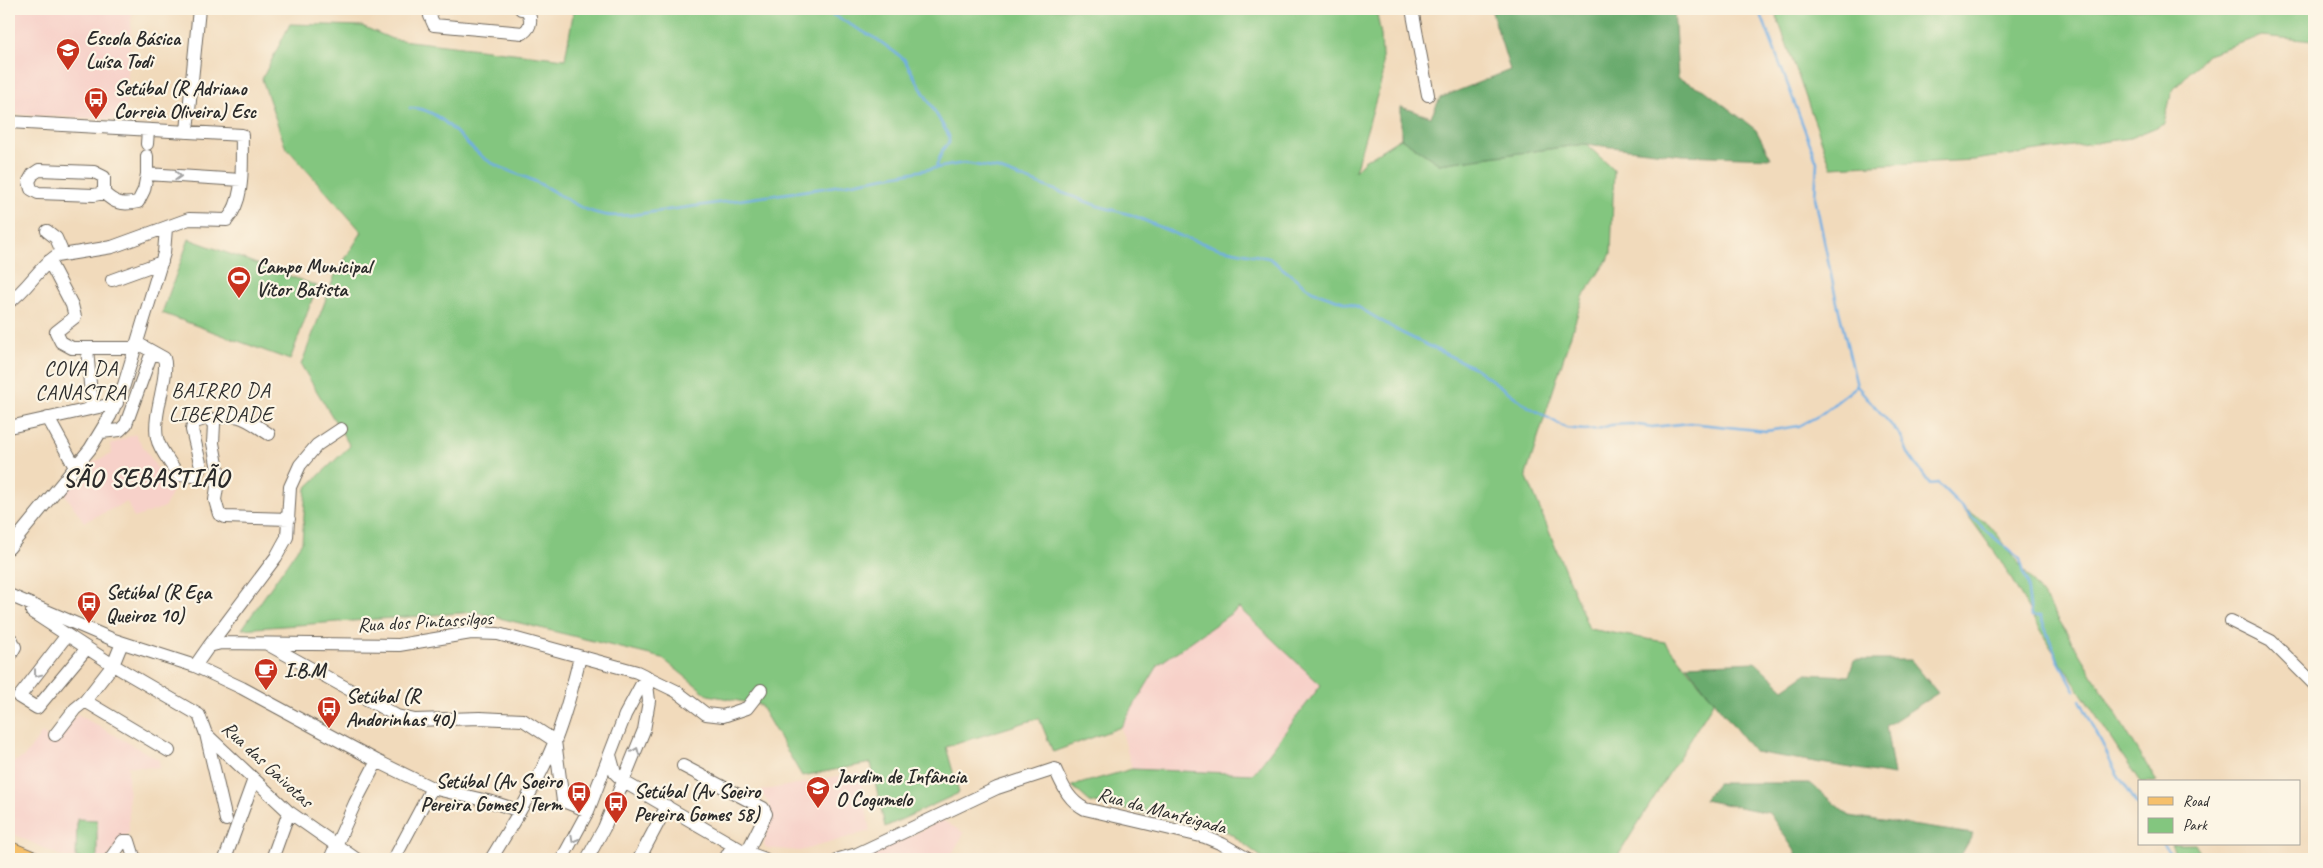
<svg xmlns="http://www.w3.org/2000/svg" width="2323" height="868" font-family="Caveat,sans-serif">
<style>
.built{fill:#f7d1c9}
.green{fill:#83c67f;stroke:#577855}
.forest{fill:#6aab6e;stroke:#4a6b4c}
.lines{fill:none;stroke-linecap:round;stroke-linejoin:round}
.stream{stroke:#70aee3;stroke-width:2.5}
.minor-casing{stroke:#70685d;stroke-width:14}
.major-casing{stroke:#70685d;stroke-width:17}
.minor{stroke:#fff;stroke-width:12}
.major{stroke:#f6c06b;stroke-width:15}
.oneway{stroke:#a0a0a0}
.labels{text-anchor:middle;stroke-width:4.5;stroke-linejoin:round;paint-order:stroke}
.poi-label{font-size:20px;font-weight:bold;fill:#2b2b2b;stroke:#fcf5e5;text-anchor:start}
.street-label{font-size:20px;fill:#2b2b2b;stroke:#fcf5e5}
.neighbourhood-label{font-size:21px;letter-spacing:1px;fill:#2b2b2b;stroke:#fcf5e5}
.district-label{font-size:25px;font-weight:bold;letter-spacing:1px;fill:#2b2b2b;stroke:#fcf5e5}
</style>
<rect width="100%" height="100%" fill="#fcf5e5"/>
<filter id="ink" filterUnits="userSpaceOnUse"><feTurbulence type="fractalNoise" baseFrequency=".02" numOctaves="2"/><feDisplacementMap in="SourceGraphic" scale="10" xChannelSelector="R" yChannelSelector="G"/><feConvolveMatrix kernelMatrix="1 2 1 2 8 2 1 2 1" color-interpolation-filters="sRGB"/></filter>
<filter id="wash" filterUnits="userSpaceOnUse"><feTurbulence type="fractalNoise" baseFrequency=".0096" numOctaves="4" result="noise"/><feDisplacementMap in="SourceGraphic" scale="20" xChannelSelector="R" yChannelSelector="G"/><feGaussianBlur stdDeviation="1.12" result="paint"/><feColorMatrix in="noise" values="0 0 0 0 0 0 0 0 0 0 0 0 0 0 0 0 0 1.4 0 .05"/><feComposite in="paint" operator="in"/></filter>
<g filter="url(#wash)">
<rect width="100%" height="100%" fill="#f1dabb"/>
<path class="built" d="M9,9H132L125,120L9,114Z
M135,434L172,491L165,507L134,518L127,502L84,522L63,491L82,467L112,454L110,445Z
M1239,608L1321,685L1253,774L1132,769L1121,727L1159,664Z
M77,714L159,760L160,768L128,766L129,832L106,859H67L9,832V764L24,757L42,733L56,744Z
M860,772L870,831L800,851L766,848L764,845L771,814L769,804L760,791Z
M942,820L964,833L949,859H865Z"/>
<path class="green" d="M574,9H1376L1381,35L1383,75L1355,171L1364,161L1401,138L1439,164L1586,144L1614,170L1611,254L1583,297L1526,475L1589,629L1665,642L1714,701L1616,859H1264L1228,832L1090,802L1072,786L1132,769L1253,774L1321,685L1239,608L1159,664L1121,727L1053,752L1039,718L946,747L959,793L885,827L871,763L802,776L760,705L708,695L662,658L475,612L242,629L302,542L306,488L350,446L301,365L335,275L362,232L285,146L262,79L290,24L362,26L392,39L565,59Z
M1774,9H2314V41L2262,36L2207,54L2172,91L2164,124L2130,138L1974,160L1831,167Z
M189,239L317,286L290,360L162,313Z
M1962,507L1991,526L2051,607L2157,782H2140L2049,645L2001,561Z
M77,819L97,820V859L76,858Z
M2171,844H2195L2204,859H2178Z"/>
<path class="forest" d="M1491,9H1674L1678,78L1706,91L1756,130L1771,158L1682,155L1585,144L1439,164L1401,138V107L1431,117L1440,98L1510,70Z
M1854,660H1911L1938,693L1886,726L1894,775L1754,752L1686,665L1755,662L1784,689L1806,674L1849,676Z
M1717,783H1810L1849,816L1973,834L1959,859H1783L1797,854L1769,813L1704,800Z"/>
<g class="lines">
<path class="stream" d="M822,9L878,40L904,59L949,136V143L943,149L936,167
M1759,9L1817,162L1815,197L1835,294L1857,386L1901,436L1908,453L1930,484L1938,483L1984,529L2020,559L2027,583L2031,616H2040L2058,660L2075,691
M410,108C441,107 460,141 484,158C499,169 516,173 532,180C557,191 578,211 605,215C613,217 623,215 632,215L824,188L964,163L998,169L1098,206L1132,215L1183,237L1218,248L1269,258L1312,291L1358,307L1402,333L1475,368L1529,407L1566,428L1584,430L1598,429L1611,425L1631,424L1652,427L1690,423L1766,431L1799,426L1820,415L1857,386
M2080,700L2116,772L2139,807
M2163,844L2176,859"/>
</g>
</g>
<g filter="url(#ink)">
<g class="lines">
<g class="minor-casing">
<path id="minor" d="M430,9V16L434,25L523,33C532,27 532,17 526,9H521
M1412,9L1428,95
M9,122L242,135C241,163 246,198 227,220L189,219L112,247L56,256C38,268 28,289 9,302
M187,131L199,9
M147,144L148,130
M147,156V174L241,180
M104,193L94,195L38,193L31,189L29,181L33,174L39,170L94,172L104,177V193C115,204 123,205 138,202L144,190L147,174
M47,231L56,238L63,254
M49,261L72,305L75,317L56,332L61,342L72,348H135
M112,280L162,262
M137,343L164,358C170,375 152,414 157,438C159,450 172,464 178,475L195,476L201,467L192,430L193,423L207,418L214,424L213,443L219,475L215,500L219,514L225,517L289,519
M87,348L92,408
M48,418L75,467
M211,421C238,409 247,420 269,434
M9,427L117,403
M101,432L120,430L126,424L152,352
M9,548L90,449L110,416L124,385L164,253L166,228
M9,595L114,640L195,666L242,688L377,761L432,788L492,802L520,811
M32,612L113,665L199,715L206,734L289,812L356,859
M2231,621L2271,641L2314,684
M67,635L19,697L37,708L87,648
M9,641L12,640L15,647L9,658
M267,644L397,716L415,720L480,718L523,720L555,741L563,801L588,811
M209,646L276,557L287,537L290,487L300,465L317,445L341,429
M195,666L209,646L221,643L399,645L471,633L498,634L637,672L676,691L706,714L723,716L747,708L761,690
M85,701L169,751
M206,734L226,820
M55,735L75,709L85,701L113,665L122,643
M610,755L615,773L624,782L743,851L765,859
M683,766L763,808L766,814L747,852
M110,859L123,841H129L134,857L137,859
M225,859L254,779
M272,859L289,812
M330,859L355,803L377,761
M394,859L432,788
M491,859C514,821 538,783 555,741C566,714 573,685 580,657
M562,859L588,811L625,715L646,676
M587,859L604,828L644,730L649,701L646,676
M639,859L667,806
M725,859L733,845
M839,859L857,854L997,788L1055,769C1063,786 1068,800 1085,809L1205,837L1222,844L1248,859"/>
</g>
<g class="major-casing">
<path id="major" d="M9,849L33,859"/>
</g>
<use href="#minor" class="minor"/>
<use href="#major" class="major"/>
</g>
<defs><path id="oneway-chevron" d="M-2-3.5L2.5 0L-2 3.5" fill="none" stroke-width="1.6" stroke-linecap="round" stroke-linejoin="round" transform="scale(1.25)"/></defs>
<g class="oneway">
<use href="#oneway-chevron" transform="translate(178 176) rotate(3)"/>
<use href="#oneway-chevron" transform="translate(37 674) rotate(127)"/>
<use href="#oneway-chevron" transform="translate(636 751) rotate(-68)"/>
<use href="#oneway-chevron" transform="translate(574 839) rotate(119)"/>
</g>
</g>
<defs>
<g id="school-pin" transform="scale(1.25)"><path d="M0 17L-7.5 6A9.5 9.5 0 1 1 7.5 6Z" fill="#c8321e" stroke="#fcf5e5"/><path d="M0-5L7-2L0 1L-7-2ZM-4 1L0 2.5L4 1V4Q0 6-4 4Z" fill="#fff"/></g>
<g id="bus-pin" transform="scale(1.25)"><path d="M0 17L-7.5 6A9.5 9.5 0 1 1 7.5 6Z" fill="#c8321e" stroke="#fcf5e5"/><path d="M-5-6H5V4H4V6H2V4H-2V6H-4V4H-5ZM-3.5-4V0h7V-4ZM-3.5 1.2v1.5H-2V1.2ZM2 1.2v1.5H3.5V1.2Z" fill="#fff"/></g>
<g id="stadium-pin" transform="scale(1.25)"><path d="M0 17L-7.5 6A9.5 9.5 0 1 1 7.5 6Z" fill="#c8321e" stroke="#fcf5e5"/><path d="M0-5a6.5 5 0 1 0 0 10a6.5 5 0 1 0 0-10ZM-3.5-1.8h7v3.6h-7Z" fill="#fff"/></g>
<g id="cafe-pin" transform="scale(1.25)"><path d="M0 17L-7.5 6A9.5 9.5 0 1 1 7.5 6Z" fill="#c8321e" stroke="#fcf5e5"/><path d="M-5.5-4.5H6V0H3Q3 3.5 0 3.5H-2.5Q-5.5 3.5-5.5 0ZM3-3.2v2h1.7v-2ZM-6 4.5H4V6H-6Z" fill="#fff"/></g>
</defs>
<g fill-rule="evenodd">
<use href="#school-pin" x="68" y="50"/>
<use href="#bus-pin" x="96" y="99"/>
<use href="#stadium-pin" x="239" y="278"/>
<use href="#bus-pin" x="89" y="603"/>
<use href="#cafe-pin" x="266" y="670"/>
<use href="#bus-pin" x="329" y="708"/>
<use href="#school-pin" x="818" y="788"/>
<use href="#bus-pin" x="579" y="793"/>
<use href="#bus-pin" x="616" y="803"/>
</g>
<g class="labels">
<g class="poi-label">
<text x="86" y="45">Escola Básica<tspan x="86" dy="23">Luísa Todi</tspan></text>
<text x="114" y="95">Setúbal (R Adriano<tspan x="114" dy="23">Correia Oliveira) Esc</tspan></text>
<text x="256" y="273">Campo Municipal<tspan x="256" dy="23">Vítor Batista</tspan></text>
<text x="106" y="599">Setúbal (R Eça<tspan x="106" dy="23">Queiroz 10)</tspan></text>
<text x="284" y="677">I.B.M</text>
<text x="346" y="703">Setúbal (R<tspan x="346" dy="23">Andorinhas 40)</tspan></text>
<text x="836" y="783">Jardim de Infância<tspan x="836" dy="23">O Cogumelo</tspan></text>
<text x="562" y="788" text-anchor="end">Setúbal (Av Soeiro<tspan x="562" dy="23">Pereira Gomes) Term</tspan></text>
<text x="634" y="798">Setúbal (Av Soeiro<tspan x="634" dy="23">Pereira Gomes 58)</tspan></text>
</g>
<g class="street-label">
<text transform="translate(425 621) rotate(-3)" y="7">Rua dos Pintassilgos</text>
<text transform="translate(268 764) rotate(43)" y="7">Rua das Gaivotas</text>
<text transform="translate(1162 810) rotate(15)" y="7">Rua da Manteigada</text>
</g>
<g class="neighbourhood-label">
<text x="81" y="375">COVA DA<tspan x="81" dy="24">CANASTRA</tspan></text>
<text x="221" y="397">BAIRRO DA<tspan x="221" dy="24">LIBERDADE</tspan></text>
</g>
<g class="district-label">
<text x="146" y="486">SÃO SEBASTIÃO</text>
</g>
</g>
<rect width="2323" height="868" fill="none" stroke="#fcf5e5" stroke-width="30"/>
<rect x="2138" y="780" width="162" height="65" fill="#fcf5e5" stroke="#a8a49b"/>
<rect x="2148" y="797" width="25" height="8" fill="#f6c06b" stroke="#a8a49b"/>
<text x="2183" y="806" font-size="15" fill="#2b2b2b">Road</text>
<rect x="2148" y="818" width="25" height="15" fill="#83c67f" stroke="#a8a49b"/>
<text x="2183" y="830" font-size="15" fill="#2b2b2b">Park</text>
</svg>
